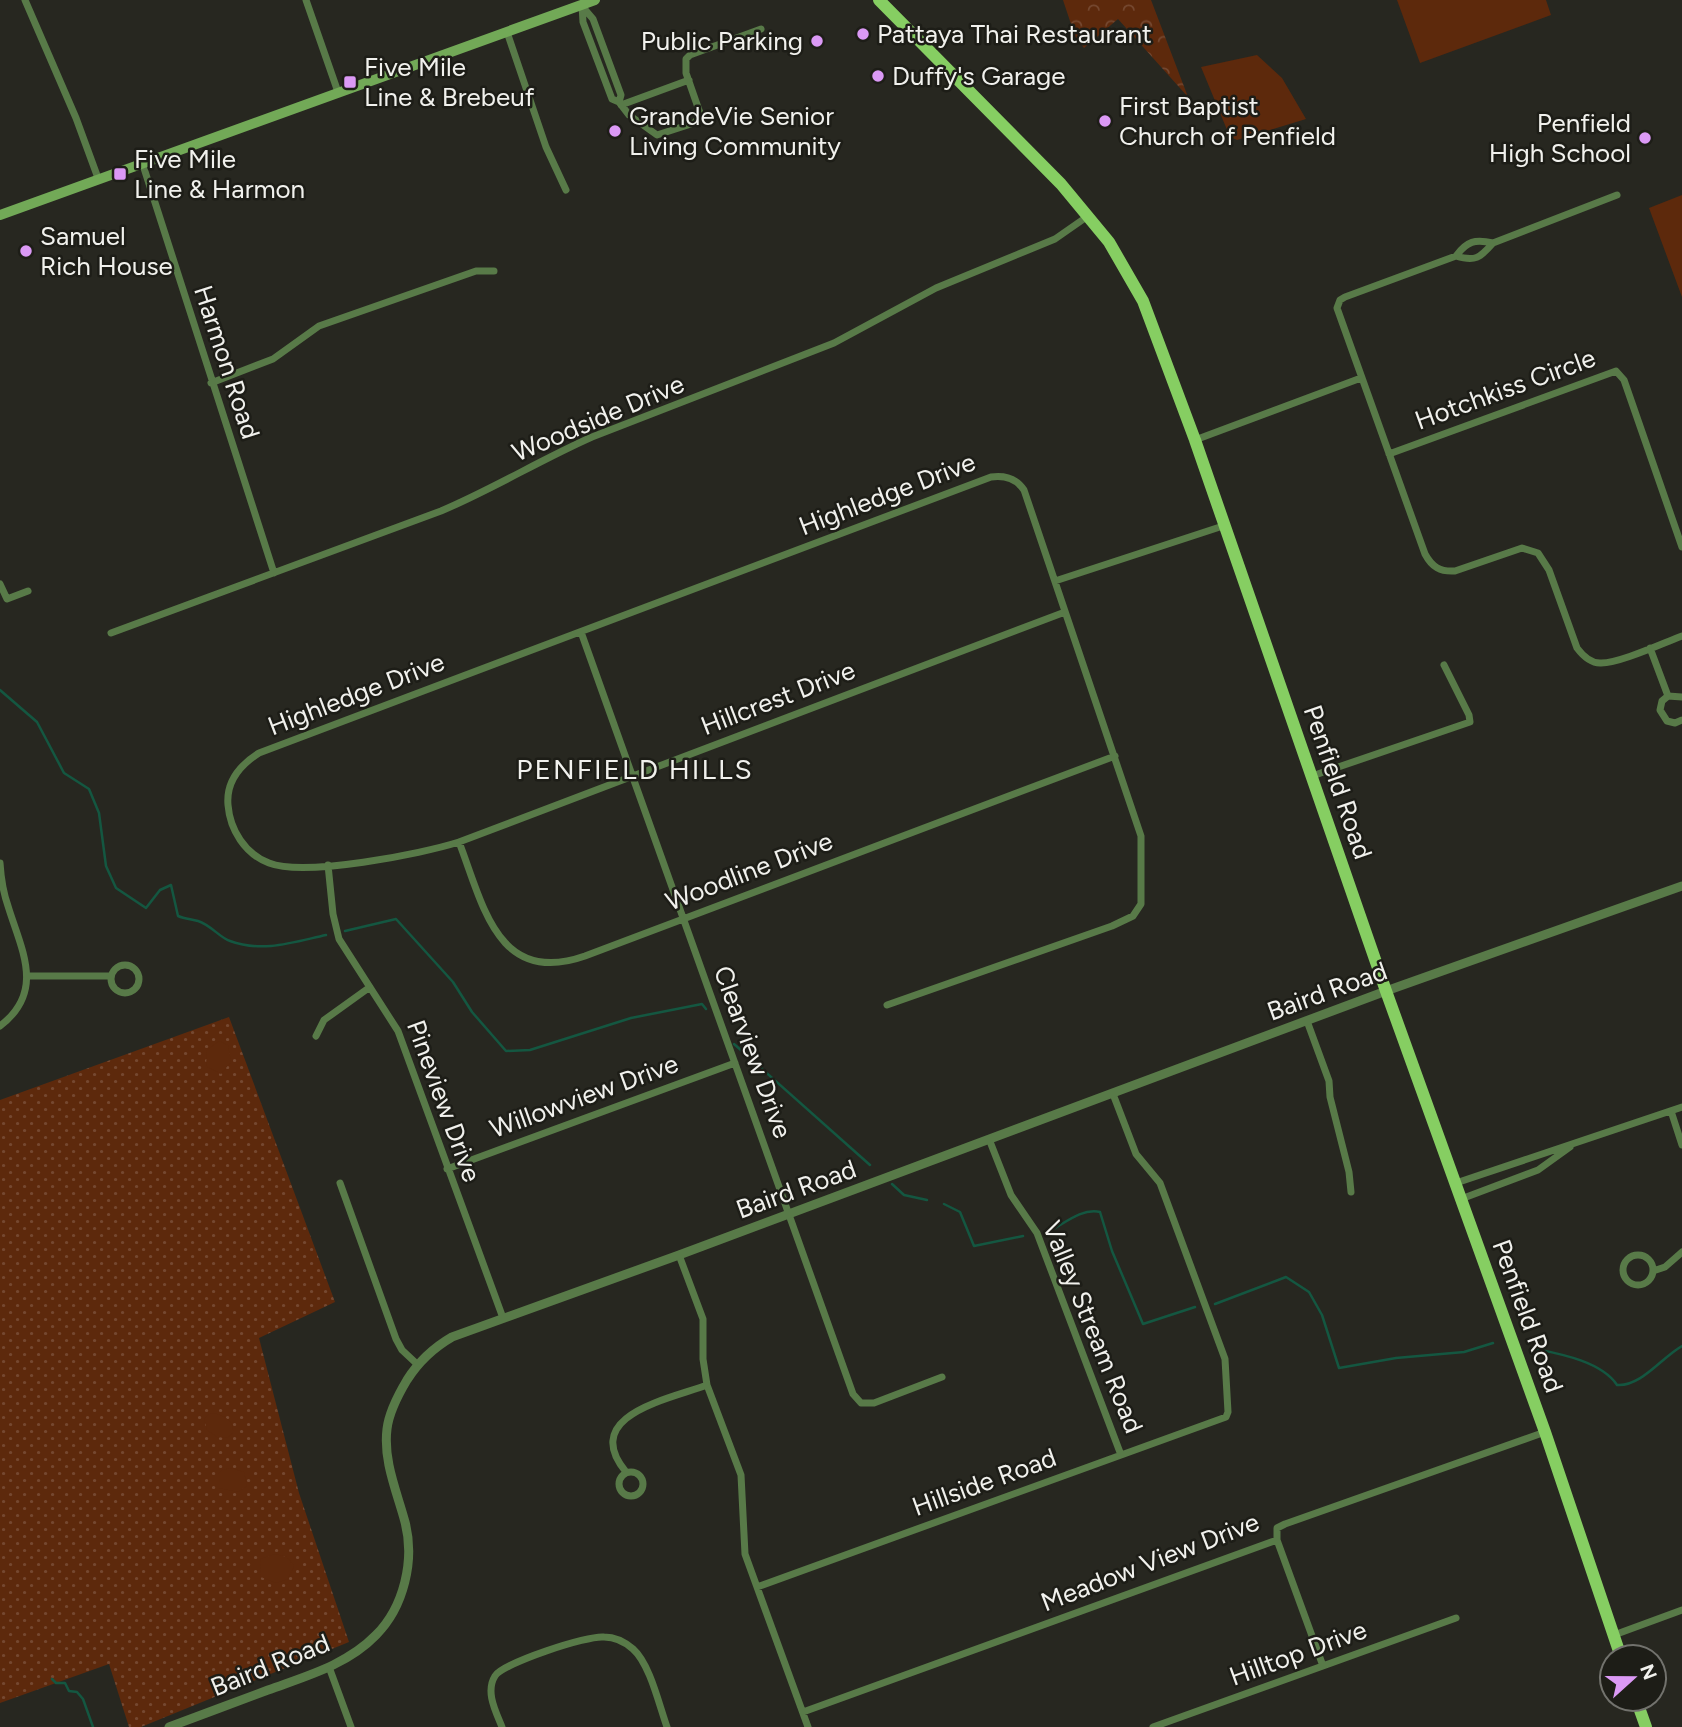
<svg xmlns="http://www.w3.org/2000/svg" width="1682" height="1727" font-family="Figtree,sans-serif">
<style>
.grass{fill:url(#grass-dots)}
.park{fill:url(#park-crowns)}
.pitch{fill:#5d290c}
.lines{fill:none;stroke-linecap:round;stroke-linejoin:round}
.stream{stroke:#145741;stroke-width:2.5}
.minor{stroke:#587a48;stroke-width:7}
.tertiary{stroke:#587a48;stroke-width:9}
.secondary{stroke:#72a957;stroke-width:10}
.primary{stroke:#86ce62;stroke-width:12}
.poi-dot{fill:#db99f5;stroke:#1d1d17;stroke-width:2.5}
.labels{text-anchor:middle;stroke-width:5;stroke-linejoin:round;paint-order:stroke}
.poi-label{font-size:26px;fill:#f1f1ed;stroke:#1d1d17;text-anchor:start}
.street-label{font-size:26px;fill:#f1f1ed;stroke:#1d1d17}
.neighbourhood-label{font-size:28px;letter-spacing:2px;fill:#f1f1ed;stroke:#1d1d17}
</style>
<defs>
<pattern id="grass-dots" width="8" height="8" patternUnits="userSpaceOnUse" patternTransform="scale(1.75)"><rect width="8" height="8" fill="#5d290c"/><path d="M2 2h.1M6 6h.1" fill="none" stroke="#754830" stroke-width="1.8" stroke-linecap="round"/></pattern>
<pattern id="park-crowns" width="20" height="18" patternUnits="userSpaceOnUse" patternTransform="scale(1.75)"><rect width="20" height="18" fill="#5d290c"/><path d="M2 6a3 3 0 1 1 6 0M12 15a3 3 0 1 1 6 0" fill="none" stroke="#754830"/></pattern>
</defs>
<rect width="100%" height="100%" fill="#272720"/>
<path class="grass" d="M229,1017L335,1302L259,1338L299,1493L349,1642L141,1727H129L109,1664L0,1703V1100Z"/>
<path class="park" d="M1063,0H1151L1188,97L1118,19L1084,48L1075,36Z"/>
<path class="pitch" d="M1397,0H1546L1551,15L1420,63Z
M1257,55L1282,78L1306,119L1237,140L1230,137L1201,67Z
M1682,195V297L1649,208Z
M219,1041L228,1045L231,1062L221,1074L206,1066L207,1050Z
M214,1413C224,1416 234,1420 233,1432L228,1438L217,1437L207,1430L204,1419L209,1414Z
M231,1468L244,1472L247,1486L238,1492L218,1488V1474L222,1470Z
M275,1554L287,1557L294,1566L288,1579L276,1583L261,1577L260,1559Z"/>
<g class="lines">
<path class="stream" d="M0,690L37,722L64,773L89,789L99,813L106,866L116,888L146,908L160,890L171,885L178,916C185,919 191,919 198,921C211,925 220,938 230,941C263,953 294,942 326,935
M345,931L396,919L453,982L472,1012L506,1051L530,1050L631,1018L702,1004L706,1009
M734,1044L870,1165
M892,1184L904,1195L927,1200
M944,1204L960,1212L974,1246L1023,1236
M1052,1230C1066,1222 1083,1208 1100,1212L1112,1251L1143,1324L1195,1307
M1215,1304L1286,1277L1309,1292L1322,1315L1339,1368L1396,1358L1464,1352L1493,1343
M1536,1349C1561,1354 1602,1362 1617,1385C1641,1387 1662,1357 1682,1346
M52,1679L56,1683H65L69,1691L77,1692L83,1699L93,1727"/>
<path class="minor" d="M25,0L76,118L98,178
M306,0L338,92
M582,5L583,22L612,99L619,102L629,115L657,135L694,123L701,116L686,73V59L690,55L761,29
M582,6L593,19L621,95L619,102
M507,32L546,147L566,190
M621,105L689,80
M142,162L274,573
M1617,195L1493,243C1480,258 1475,262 1456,256L1345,297L1340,300L1337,308L1425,554C1432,567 1440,572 1455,571L1522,548L1538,553L1549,570L1577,648C1583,656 1590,663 1600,663C1618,664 1663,643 1682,636
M1456,256C1467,241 1475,239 1493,243
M211,383L273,359L319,326L476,271H494
M1195,440L1361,378
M1389,454L1616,371L1624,380L1682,547
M1055,581L1223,526
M0,584L7,599L28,591
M581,632L853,1394L861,1403H874L942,1377
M111,633L441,511C493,489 540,460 592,437L834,343L936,288L1055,239L1088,216
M1650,648L1668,696
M1682,697L1668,696L1662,701L1660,710L1667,721L1675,723L1682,720
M1312,776L1470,722L1469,715L1444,665
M459,842C483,904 497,987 585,956L1115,756
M0,863C1,878 3,892 8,906C21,949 46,991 0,1026
M328,865L333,914L339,939L398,1031L503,1318
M111 979a14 14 0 1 1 28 0a14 14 0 1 1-28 0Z
M27,976H111
M887,1005L1112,926L1133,916L1141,904V836L1024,490C1016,478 1005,475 991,477L259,753C240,765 226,782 228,805C230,830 245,854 269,863C305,877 421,854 459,842L1065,612
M1307,1021L1329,1081L1330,1097L1349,1172L1351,1192
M316,1036L324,1020L370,987
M1671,1111L1682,1145
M989,1139L1011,1195L1037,1233L1121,1455
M447,1169L735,1063
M340,1183L396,1339L402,1350L418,1365
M1456,1183L1682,1107
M1461,1199L1538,1170L1570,1147
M679,1255L703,1319V1359L707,1385L741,1475L745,1554L808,1727
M1623 1270a15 15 0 1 1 30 0a15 15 0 1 1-30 0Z
M1653,1271L1665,1267L1682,1252
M626,1472C579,1415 670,1399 707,1385
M619 1484a12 12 0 1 1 24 0a12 12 0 1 1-24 0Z
M757,1587L1226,1417L1228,1412L1225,1359L1160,1183L1136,1154L1113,1094
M1614,1635L1682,1610
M1323,1666L1277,1540V1528L1285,1524L1545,1432
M329,1667L351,1727
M803,1712L1277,1540
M502,1727C496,1712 485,1692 495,1676C503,1663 588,1635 604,1637C615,1637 625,1642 633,1649C650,1664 659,1705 667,1727
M1153,1727L1456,1618"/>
<path class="tertiary" d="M169,1727C202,1715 235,1702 268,1690C306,1676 347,1665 376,1635C404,1607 415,1560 405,1522C397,1492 383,1461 387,1429C389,1412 398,1395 407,1380C419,1361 433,1348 452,1337L679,1255L1386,991L1682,886"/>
<path class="secondary" d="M0,215L595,0"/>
<path class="primary" d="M879,0L1061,184L1109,242L1143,301L1195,440L1386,991L1545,1432L1621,1657
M1636,1699L1646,1727"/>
</g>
<g class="poi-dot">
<circle cx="863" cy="34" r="7"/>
<circle cx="817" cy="41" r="7"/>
<circle cx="878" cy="76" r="7"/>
<rect x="343" y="75" width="14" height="14" rx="3.5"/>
<circle cx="1105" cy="121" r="7"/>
<circle cx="615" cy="131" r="7"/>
<circle cx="1645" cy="138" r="7"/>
<rect x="113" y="167" width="14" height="14" rx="3.5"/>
<circle cx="26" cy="251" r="7"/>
</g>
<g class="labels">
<g class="poi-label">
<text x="877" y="43">Pattaya Thai Restaurant</text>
<text x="803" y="50" text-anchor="end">Public Parking</text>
<text x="364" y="76">Five Mile<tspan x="364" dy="30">Line &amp; Brebeuf</tspan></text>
<text x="892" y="85">Duffy's Garage</text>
<text x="1119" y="115">First Baptist<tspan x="1119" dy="30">Church of Penfield</tspan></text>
<text x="629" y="125">GrandeVie Senior<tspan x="629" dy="30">Living Community</tspan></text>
<text x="1631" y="132" text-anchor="end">Penfield<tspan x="1631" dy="30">High School</tspan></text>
<text x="134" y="168">Five Mile<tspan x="134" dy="30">Line &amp; Harmon</tspan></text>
<text x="40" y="245">Samuel<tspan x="40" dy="30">Rich House</tspan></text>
</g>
<g class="street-label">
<text transform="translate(227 362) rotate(72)" y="9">Harmon Road</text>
<text transform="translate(1505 389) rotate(-20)" y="9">Hotchkiss Circle</text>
<text transform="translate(598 418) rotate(-23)" y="9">Woodside Drive</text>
<text transform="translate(887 494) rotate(-21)" y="9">Highledge Drive</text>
<text transform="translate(356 694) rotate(-21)" y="9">Highledge Drive</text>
<text transform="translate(778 698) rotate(-21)" y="9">Hillcrest Drive</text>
<text transform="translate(1338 782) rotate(71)" y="9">Penfield Road</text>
<text transform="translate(749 871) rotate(-21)" y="9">Woodline Drive</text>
<text transform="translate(1327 991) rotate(-20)" y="9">Baird Road</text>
<text transform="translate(753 1052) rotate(70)" y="9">Clearview Drive</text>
<text transform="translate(584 1096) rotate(-20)" y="9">Willowview Drive</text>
<text transform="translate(444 1101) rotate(70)" y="9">Pineview Drive</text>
<text transform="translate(796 1189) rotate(-20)" y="9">Baird Road</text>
<text transform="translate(1528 1316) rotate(70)" y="9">Penfield Road</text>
<text transform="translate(1093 1327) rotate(68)" y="9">Valley Stream Road</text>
<text transform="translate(984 1482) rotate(-20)" y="9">Hillside Road</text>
<text transform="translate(1150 1562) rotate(-21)" y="9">Meadow View Drive</text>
<text transform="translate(1298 1653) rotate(-20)" y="9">Hilltop Drive</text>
<text transform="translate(270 1665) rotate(-22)" y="9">Baird Road</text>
</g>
<g class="neighbourhood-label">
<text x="635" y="779">PENFIELD HILLS</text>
</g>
</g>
<g transform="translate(1633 1678) rotate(69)"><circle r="33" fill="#1d1d17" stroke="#72726d" stroke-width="2"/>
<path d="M0-5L12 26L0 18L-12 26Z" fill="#db99f5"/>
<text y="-10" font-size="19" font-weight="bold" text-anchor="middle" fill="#f1f1ed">N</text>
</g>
</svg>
